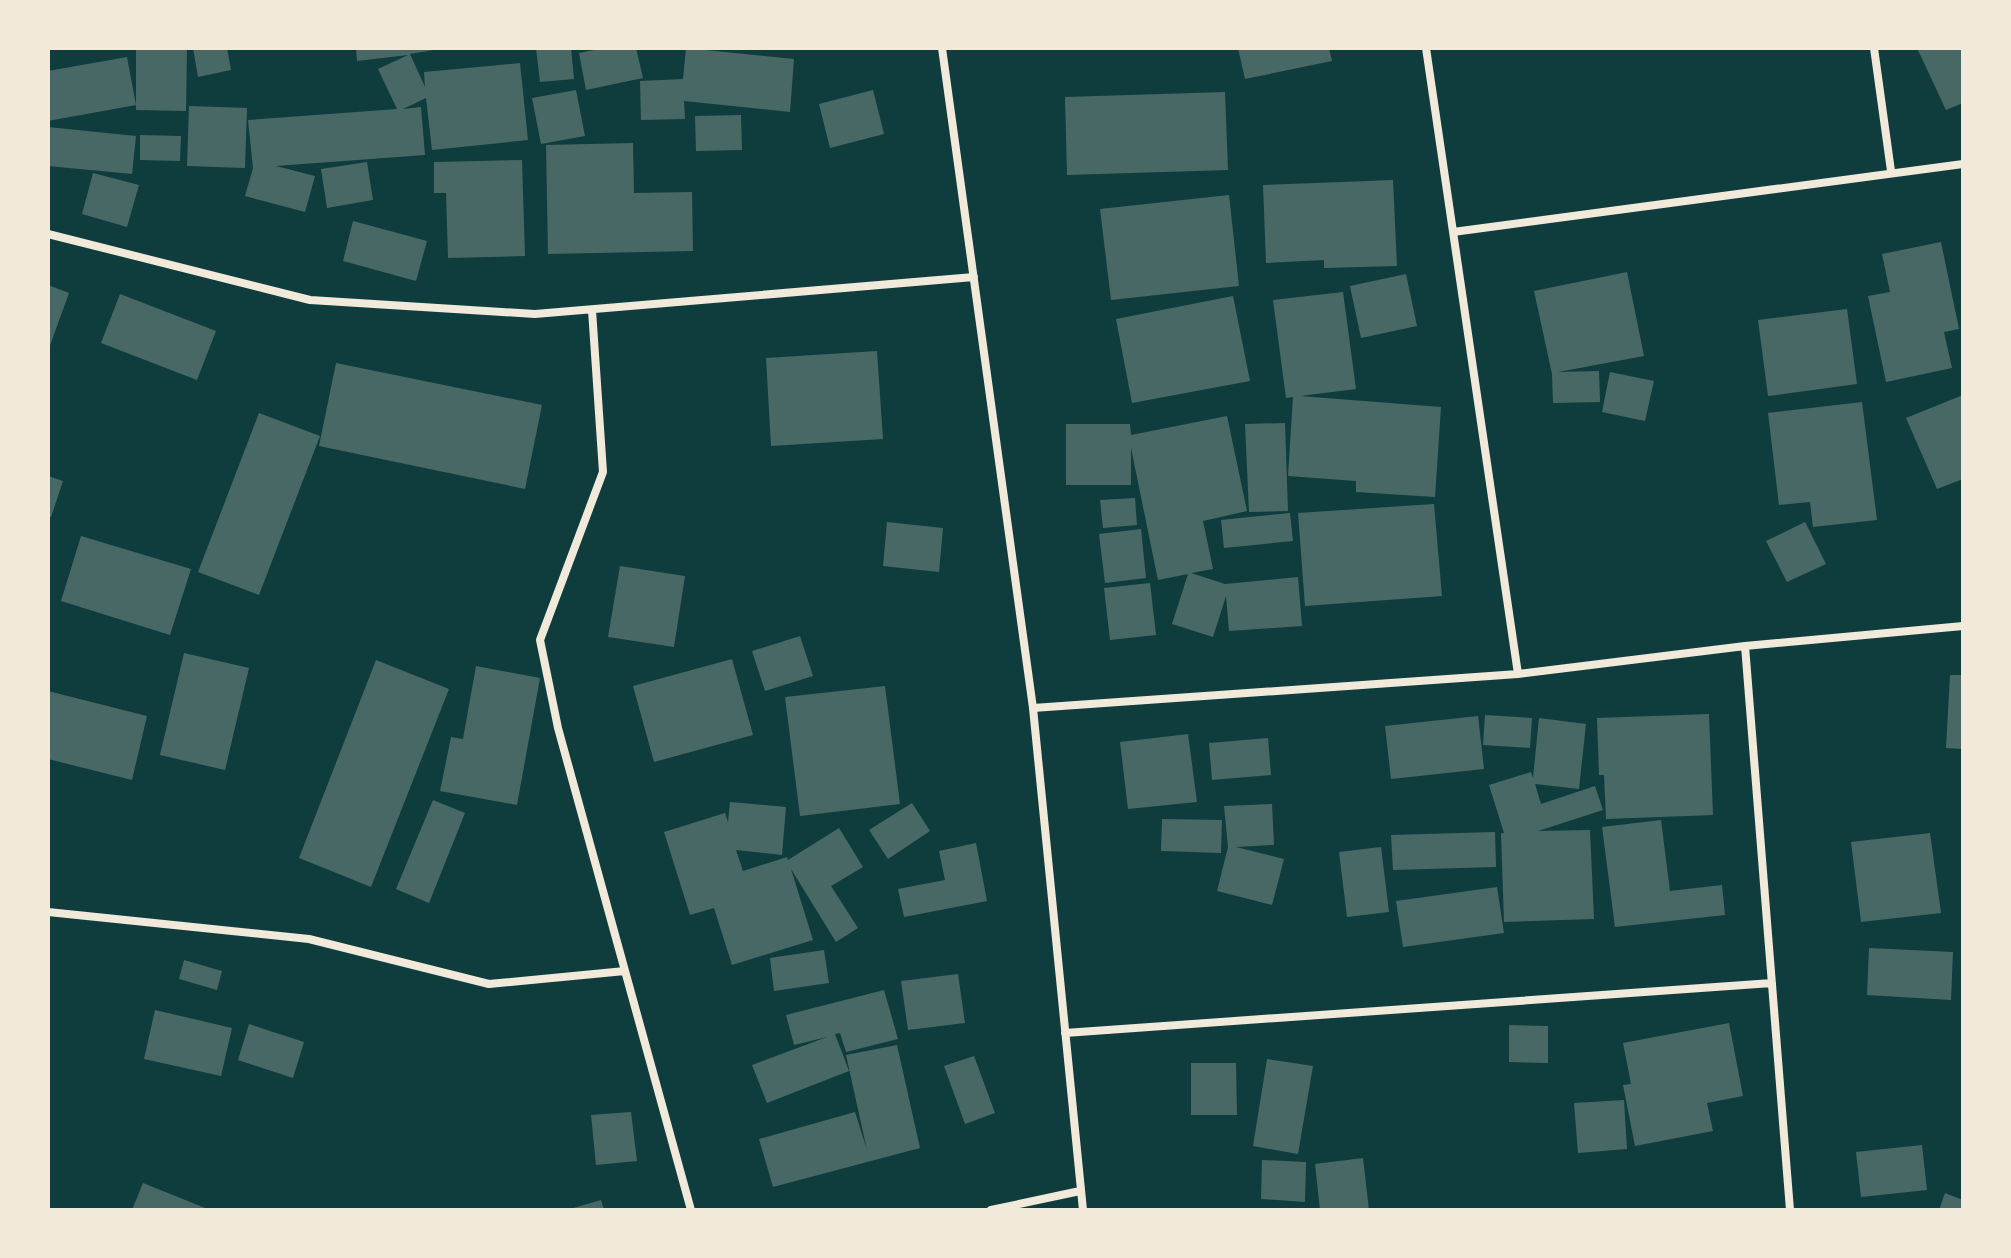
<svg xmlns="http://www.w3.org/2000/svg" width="2011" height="1258" font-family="'Times New Roman',serif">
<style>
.building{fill:#486865}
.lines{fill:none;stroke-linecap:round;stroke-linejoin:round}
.minor{stroke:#f1e9da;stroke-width:8}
</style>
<rect width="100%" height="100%" fill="#0f3d3e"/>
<path class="building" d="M136,48H187L186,111L136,110Z
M193,48H227L231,70L198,77Z
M356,48H445L410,54L425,87L424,72L520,63L528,140L432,150L426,98L403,109L421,107L425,155L276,166L315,176L305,212L245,196L253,168L248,120L397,109L378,69L408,55L357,61Z
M536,48H571L574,79L540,82Z
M604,48H636L643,78L586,90L579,53Z
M686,48L794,59L790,112L684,101L685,119L641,120L640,81L683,79Z
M1238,48H1329L1332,61L1245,79Z
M1917,48H1963V103L1946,110Z
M127,57L136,105L48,121V71Z
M576,90L585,136L541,144L532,98Z
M873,90L884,134L830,148L819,104Z
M1225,92L1228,170L1067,175L1065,97Z
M189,106L247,108L245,168L187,166Z
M741,115L742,150L696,151L695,116Z
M48,127L136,136L132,174L48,166Z
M140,135L181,136L180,161L140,160Z
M633,143L634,193L692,192L693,251L548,254L546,145Z
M522,160L525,256L448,258L446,193H434V162Z
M367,162L373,200L327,208L321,169Z
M93,173L139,185L127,227L82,214Z
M1393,180L1397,266L1324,268V260L1266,263L1263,185Z
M1229,195L1239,286L1111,300L1100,209Z
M353,221L427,241L416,281L343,261Z
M1941,242L1959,329L1944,332L1952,368L1886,382L1868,296L1890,292L1882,254Z
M1627,272L1644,356L1558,372L1599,371L1600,402L1553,403L1552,374L1534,291Z
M1406,274L1417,326L1361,338L1350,286Z
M48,285L69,293L48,351Z
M1343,292L1356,389L1300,396L1441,407L1435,497L1356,492V481L1288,476L1293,397L1286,398L1273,300Z
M120,294L216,331L197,380L101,343Z
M1233,296L1250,381L1132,403L1116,319Z
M1847,309L1857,384L1768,396L1758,320Z
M877,351L883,439L771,446L766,358Z
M336,363L542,405L525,489L319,446Z
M1610,372L1654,381L1645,421L1602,412Z
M1963,395V479L1937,489L1906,418Z
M1862,402L1877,520L1813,527L1810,502L1779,505L1768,413Z
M259,413L320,436L259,595L198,572Z
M1227,416L1247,511L1203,521L1213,569L1191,573L1225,584L1298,577L1302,626L1229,631L1226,596L1213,637L1172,624L1188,574L1158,580L1131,448V485H1066V424H1130L1131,435Z
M1285,423L1288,511L1249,512L1245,424Z
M48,476L63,481L51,517L48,516Z
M1135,498L1137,525L1103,528L1100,500Z
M1434,504L1442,596L1305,606L1298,513Z
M1290,513L1293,541L1224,548L1221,520Z
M887,522L943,528L939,572L883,566Z
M1805,522L1826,564L1787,582L1766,541Z
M1141,529L1146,578L1105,583L1099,534Z
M81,536L191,569L170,635L61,601Z
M620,566L685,576L674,647L608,637Z
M1150,583L1156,635L1110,640L1104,588Z
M800,636L813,676L765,691L752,651Z
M184,653L249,668L225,770L160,755Z
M732,659L753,735L654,762L633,686Z
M376,660L449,689L371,887L299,858Z
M476,666L540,678L517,805L440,791L451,737L463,739Z
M1950,675H1963V749L1946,748Z
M885,686L900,804L800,816L785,697Z
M48,691L147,716L132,780L48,759Z
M1709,714L1713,815L1606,819L1604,775H1599L1597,718Z
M1485,715L1532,718L1530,748L1483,745Z
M1478,716L1484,769L1391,779L1385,726Z
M1539,718L1586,724L1579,789L1535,784L1541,804L1595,786L1603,810L1538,831L1590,830L1594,919L1504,922L1501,833H1504L1489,785L1531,772L1533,778Z
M1188,734L1197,802L1128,809L1120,742Z
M1268,738L1271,775L1212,780L1209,743Z
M433,800L465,813L429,903L396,889Z
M730,802L786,807L782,855L736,850L743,871L787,857L788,860L839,828L863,867L831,886L858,928L836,942L791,869L813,940L732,965L714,908L690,915L664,832L725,813L728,822Z
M912,803L930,831L888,859L869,830Z
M1272,804L1274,845L1236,847L1284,859L1272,905L1217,891L1228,847L1224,806Z
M1162,819L1222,820L1221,853L1161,851Z
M1661,820L1670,891L1722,885L1725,915L1615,927L1602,827Z
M1495,832L1496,867L1393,870L1391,835Z
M1930,833L1941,913L1861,922L1851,842Z
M976,843L987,901L904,917L898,889L945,880L939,851Z
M1381,847L1389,912L1347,917L1339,852Z
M1497,887L1504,933L1403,947L1396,901Z
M1869,948L1953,952L1951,1000L1867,995Z
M824,950L829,983L774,991L770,958Z
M184,960L222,971L217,990L179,979Z
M958,974L965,1023L908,1030L901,981Z
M884,990L898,1039L846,1052L840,1033L835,1034L849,1071L767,1103L752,1065L827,1037L794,1045L786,1015Z
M155,1010L232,1028L221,1076L144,1059Z
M1729,1023L1743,1096L1707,1103L1713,1131L1635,1146L1623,1085L1631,1084L1623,1043Z
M249,1024L304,1042L293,1078L238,1060Z
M1509,1025L1548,1026V1063L1509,1062Z
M897,1045L920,1148L773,1187L759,1139L855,1112L867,1150L846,1055Z
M974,1056L995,1113L965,1124L944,1066Z
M1267,1059L1313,1066L1298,1154L1253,1146Z
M1191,1063H1236L1237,1115H1191Z
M1624,1100L1627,1149L1578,1153L1574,1103Z
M631,1112L637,1161L596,1165L591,1115Z
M1922,1145L1927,1190L1861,1197L1856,1152Z
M1363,1158L1369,1210H1320L1315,1164Z
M1262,1160L1306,1162L1305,1202L1261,1199Z
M143,1183L210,1210H132Z
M1945,1193L1963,1200V1210H1939Z
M601,1200L604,1210H571L570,1209Z"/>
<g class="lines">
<path class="minor" d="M942,48L1033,708L1083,1210
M1426,48L1518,674
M1874,48L1891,171
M1453,232L1963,164
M48,234L310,300L535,314L974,277
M592,310L603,472L540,640L558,728L691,1210
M1745,646L1790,1210
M1033,708L1518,674L1745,646L1963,626
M48,912L309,939L489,984L625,971
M1065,1033L1772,983
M991,1210L1080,1191"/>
</g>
<rect width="2011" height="1258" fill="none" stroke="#f1e9da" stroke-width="100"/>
</svg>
